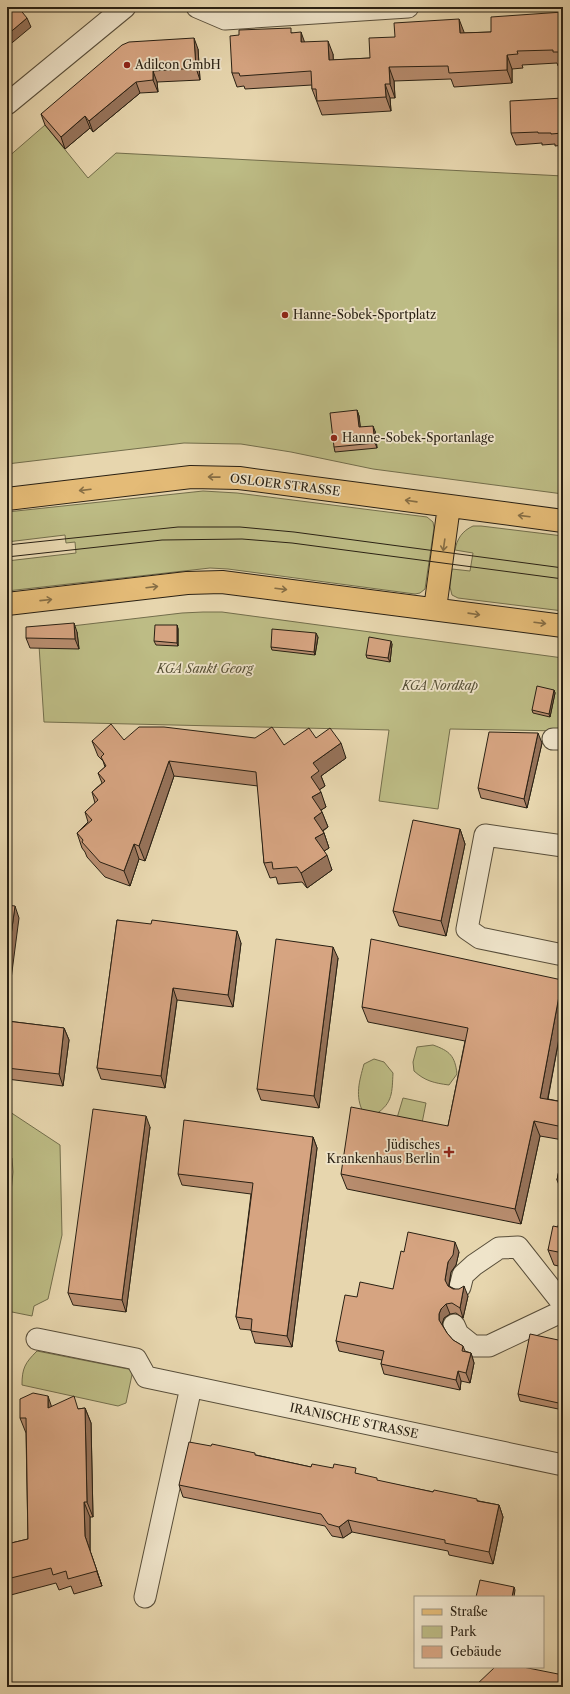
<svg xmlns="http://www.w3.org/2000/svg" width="570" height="1694" font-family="'Libre Caslon Text',serif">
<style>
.green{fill:#bdbc85;stroke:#736e4c}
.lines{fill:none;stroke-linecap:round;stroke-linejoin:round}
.minor-casing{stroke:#584e3a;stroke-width:23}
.major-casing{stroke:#292013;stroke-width:24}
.minor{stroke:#efe4ca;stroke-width:21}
.major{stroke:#e4bb77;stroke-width:22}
.tram{stroke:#292013;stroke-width:1}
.wall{fill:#b88d6f;stroke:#292013}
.shaded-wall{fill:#96735a;stroke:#292013}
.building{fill:#d6a481;stroke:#292013}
.oneway{stroke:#866e45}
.poi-dot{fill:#8f2418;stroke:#efe4ca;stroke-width:1.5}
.labels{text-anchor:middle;stroke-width:3.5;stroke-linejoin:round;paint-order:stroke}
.poi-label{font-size:12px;fill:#292013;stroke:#efe4ca;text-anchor:start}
.street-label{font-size:12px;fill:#292013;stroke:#efe4ca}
.park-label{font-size:12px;font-style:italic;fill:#554f35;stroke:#efe4ca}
</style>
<rect width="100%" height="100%" fill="#e7d6ae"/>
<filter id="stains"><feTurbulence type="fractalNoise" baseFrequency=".005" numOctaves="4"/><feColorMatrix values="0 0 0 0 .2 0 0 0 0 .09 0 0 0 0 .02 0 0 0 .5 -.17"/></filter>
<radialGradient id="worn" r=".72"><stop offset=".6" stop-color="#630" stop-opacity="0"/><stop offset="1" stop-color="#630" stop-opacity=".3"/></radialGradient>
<path class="green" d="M45,125L88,178L116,153L563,176V494L373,469L291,452L241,444L184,443L7,464V158Z
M203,491L237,493L427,517L433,522L434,528L425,589L420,593L415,594L228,569L210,568L7,591V561L76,553L75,542L66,543L65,535L7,542V512Z
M473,526H481L563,536V611L458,598L452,595L450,587L452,569L470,571L473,553L455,550C457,539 462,531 473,526Z
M203,612H222L563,658V731L450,729L438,809L379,801L389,730L44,722L38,630L182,613Z
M433,1045C450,1051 455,1056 457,1074L449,1085C434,1083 425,1081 414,1071L413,1062L417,1047Z
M374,1059L384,1062L393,1073C392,1092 393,1103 376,1114L363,1112C355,1096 359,1082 364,1064Z
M403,1098L426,1103L422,1123L397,1118Z
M7,1110L60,1145L62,1235L48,1299L34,1306L32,1316L7,1311V1175L9,1176L7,1191L11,1192L13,1172L12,1158L7,1155Z
M37,1351L133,1370L126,1403L118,1406L22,1385C22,1368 25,1363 37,1351Z"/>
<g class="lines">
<g class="minor-casing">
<path id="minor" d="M197,7L225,19L408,7
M7,104L125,7
M553,739H563
M563,846L485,835L467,929L480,938L563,955
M460,1287L463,1275L474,1265L499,1248L518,1247L563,1304
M454,1325L458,1334L473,1346H489L563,1311
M37,1339L136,1359L146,1377L563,1465
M145,1597L191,1387"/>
</g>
<g class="major-casing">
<path id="major" d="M7,499L191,477L239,478L563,521
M7,604L187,583L222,582L563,626
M435,609L449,506"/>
</g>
<use href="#minor" class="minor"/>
<use href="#major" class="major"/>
<path class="tram" d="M7,545L178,527H240L294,532L563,568
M7,557L162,540L242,539L292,543L563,579"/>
</g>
<path class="wall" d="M563,12V66H558L557,63L522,65L523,68L512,69V83L454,87L451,79L394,81L395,98H390L391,111L322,115L312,89V85L245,89L244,86L237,87L232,73L239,35L293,33L304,42L333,54V60L370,58L464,33L491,32Z
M198,49L200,80L157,82L158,92L140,93L93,132L90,128L65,149L45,125L41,114Z
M563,98V145L555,146V144L542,145V143L516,145L511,133Z
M357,410L359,416L360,427L375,431L377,448L335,452L334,447Z
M177,625L178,629V646L156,645L154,641Z
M77,632L79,649L30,648L26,638Z
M318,637L315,655L272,650L271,647Z
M392,644L390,662L367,658L366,655Z
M554,690L555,693L550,717L533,713L532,710Z
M316,738L346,758L321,776L325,786L319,790L326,807L321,810L328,827L323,831L324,833L329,848L324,851L332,870L307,888L302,882L278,884L276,877L270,878L264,863L258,786L174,776L145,861L139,859L130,886L105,877L87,857L85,852L82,848L77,833L88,822L85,812L95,803L92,792L102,783L98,773L105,767L103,761L98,756L92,741L124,740L284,745Z
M542,743L527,808L481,798L478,788Z
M460,829L465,844L446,936L399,926L393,911Z
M117,920L241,943L233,1007L177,1000L165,1088L101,1079L97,1068Z
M338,958L319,1108L261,1100L257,1089Z
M562,980L563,984V1017L548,1099L563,1102V1140L540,1136L521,1224L347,1189L341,1174L448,1126L465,1041L368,1022L362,1007Z
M7,1021L64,1028L69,1040L63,1086L7,1079Z
M150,1127L126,1312L73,1305L68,1293Z
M313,1137L317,1148L292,1347L255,1343L251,1330L240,1329L236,1317L251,1194L182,1185L178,1174Z
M563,1150V1195L557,1180Z
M563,1201V1267L554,1265L548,1250L558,1227Z
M459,1252L456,1265L451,1272L449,1286L468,1296L463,1318L456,1313L450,1314L444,1318L442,1324L447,1333L453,1340L463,1346L465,1351L471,1353L474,1363L470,1383L461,1381L460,1390L384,1374L381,1364L382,1360L339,1351L336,1341L357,1297L393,1289Z
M563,1341V1410L520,1401L518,1394Z
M51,1407L78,1409L85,1408L91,1423L93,1517H90V1551L102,1586L74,1594L71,1586L59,1590L56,1583L7,1596V1544L28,1539L26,1433L20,1418Z
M256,1455L311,1467L358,1474L378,1481L499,1505L503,1517L493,1564L449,1555L448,1551L352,1532L343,1538L332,1536L325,1526L183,1497L179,1485Z"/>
<path class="shaded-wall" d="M27,18L31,27L7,47V35Z
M459,19L464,32L465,47L460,33Z
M301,32L306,46L301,42Z
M194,38L198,49L200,80L196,68Z
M328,41L333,54L334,74L329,60Z
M507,55L512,69V83L507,70Z
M389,67L394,81L395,98L390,84Z
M153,71L157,82L158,92L153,80Z
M136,82L140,93L93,132L89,121Z
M385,84L390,98L391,111L386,97Z
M85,116L90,128L65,149L61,137Z
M357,410L359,416L361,432L359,427Z
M373,426L375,431L377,448L375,443Z
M74,623L77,632L79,649L75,639Z
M177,625L178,629V646L177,643Z
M316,633L318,637L315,655L314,652Z
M391,641L392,644L390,662L388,658Z
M554,690L555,693L550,717L549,714Z
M538,733L542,743L527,808L524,799Z
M341,743L346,758L321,776L325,786L316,792L311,777L313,763Z
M169,761L174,776L145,861L139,846Z
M321,792L326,807L318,812L312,797Z
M322,812L328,827L319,833L314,818Z
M460,829L465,844L446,936L441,921Z
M324,833L329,848L321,853L315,838Z
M134,844L139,859L130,886L124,871Z
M327,855L332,870L307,888L301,873Z
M15,906L19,918L7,1010V965Z
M237,931L241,943L233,1007L228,995Z
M333,947L338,958L319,1108L314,1096Z
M562,980L563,984V1017L545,1113L540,1098Z
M173,988L177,1000L165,1088L161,1076Z
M64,1028L69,1040L63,1086L59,1074Z
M146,1116L150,1127L126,1312L122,1300Z
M534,1121L540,1136L521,1224L515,1209Z
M313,1137L317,1148L292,1347L287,1336Z
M455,1242L459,1252L456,1265L451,1272L448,1290L445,1280L448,1262Z
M464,1286L468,1296L463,1318L460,1308Z
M446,1304L450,1314L444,1318L442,1324L443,1330L439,1320V1314L441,1309Z
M471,1353L474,1363L470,1383L466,1373Z
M458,1371L461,1381L460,1390L456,1380Z
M48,1396L53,1411L48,1408Z
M85,1408L91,1423L93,1517L87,1502Z
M84,1502L90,1517V1551L102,1586L85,1536Z
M499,1505L503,1517L493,1564L489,1552Z
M348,1520L352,1532L343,1538L339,1527Z
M514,1587L515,1590L514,1597H512Z"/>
<path class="building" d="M7,7H18L27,18L7,35Z
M563,12V52H553V50L517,51L518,54L507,55V70L449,73L448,66L389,67L390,84H385L386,97L317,101L316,89H312L311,71L240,76L239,73H232L230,36L239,35V30L291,28V33L301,32V42L328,41L329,60L370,58L369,38L395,37L394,23L459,19L460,33L491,32V17Z
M194,38L196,68L153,71V80L136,82L89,121L85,116L61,137L41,114L122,45L129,42Z
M563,98V133L551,134V133H538V132L511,133L510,101Z
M357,410L359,427L373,426L375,443L334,447L330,413Z
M74,623L75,639L26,638V627Z
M155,625H177V643L154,641Z
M272,629L316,633L314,652L271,647Z
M369,637L391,641L388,658L366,655Z
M537,686L554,690L549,714L532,710Z
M111,724L124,740L139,727H164L255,738L272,727L284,745L309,728L316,738L330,728L341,743L313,763L319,771L311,777L321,792L312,797L322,812L314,818L324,833L315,838L327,855L301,873L297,867L273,869L272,862L264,863L256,772L169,761L139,846L134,844L124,871L100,862L82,842L83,840L77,833L92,820L85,812L98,800L92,792L105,781L98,773L106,766L101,757L104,754L92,741Z
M489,732L538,733L524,799L478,788Z
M413,820L460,829L441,921L393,911Z
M7,905L15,906L7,965Z
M117,920L151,924L152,920L237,931L228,995L173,988L161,1076L97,1068Z
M276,939L333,947L314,1096L257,1089Z
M371,939L562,980L540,1098L563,1102V1127L534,1121L515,1209L341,1174L351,1107L448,1126L468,1028L362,1007Z
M7,1021L64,1028L59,1074L7,1068Z
M93,1109L146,1116L122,1300L68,1293Z
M184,1120L313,1137L287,1336L251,1331L252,1319L236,1317L253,1183L178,1174Z
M563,1150V1182L557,1180Z
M563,1201V1253L548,1250L553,1226L558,1227Z
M408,1232L455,1242L453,1255L448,1262L445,1280L448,1286L453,1289H459L464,1286L460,1308L452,1303L446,1304L441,1309L439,1314V1320L447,1333L453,1340L463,1346L462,1351L471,1353L466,1373L458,1371L456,1380L381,1364L384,1351L336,1341L345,1295L357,1297L360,1282L393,1289L401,1251L404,1252Z
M530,1334L563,1341V1404L518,1394Z
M33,1393L48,1396V1408L74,1396L78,1409L85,1408L87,1502H84L85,1536L97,1571L68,1579L66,1571L53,1575L51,1568L7,1579V1544L28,1539L26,1418H20V1399Z
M189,1442L211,1446L212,1444L255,1453V1455L311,1467L312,1464L333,1468L334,1464L356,1468L355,1473L377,1478V1480L433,1492L434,1490L477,1499V1501L499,1505L489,1552L445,1543V1540L348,1520L339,1527L328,1524L321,1514L179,1485Z
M480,1580L514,1587L512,1597H476Z
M495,1667H523L563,1675V1687H474Z"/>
<defs><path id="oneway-shaft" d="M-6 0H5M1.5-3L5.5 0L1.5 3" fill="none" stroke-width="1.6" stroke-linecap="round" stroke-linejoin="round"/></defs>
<g class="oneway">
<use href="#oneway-shaft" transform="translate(214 477) rotate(-179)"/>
<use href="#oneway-shaft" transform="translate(85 490) rotate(173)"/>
<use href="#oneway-shaft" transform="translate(411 501) rotate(-172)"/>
<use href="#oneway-shaft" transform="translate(524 516) rotate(-173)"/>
<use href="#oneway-shaft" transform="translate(444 545) rotate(98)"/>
<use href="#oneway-shaft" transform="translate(152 587) rotate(-7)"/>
<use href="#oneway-shaft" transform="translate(281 589) rotate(7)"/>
<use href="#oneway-shaft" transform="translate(46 600) rotate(-6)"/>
<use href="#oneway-shaft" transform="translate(474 614) rotate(8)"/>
<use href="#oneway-shaft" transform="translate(540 623) rotate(7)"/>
</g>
<g class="poi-dot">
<circle cx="127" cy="65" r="4"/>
<circle cx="285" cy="315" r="4"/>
<circle cx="334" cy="438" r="4"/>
<path d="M447 1146h4v4h4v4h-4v4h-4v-4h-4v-4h4z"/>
</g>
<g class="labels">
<g class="poi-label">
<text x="135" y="69">Adilcon GmbH</text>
<text x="293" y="319">Hanne-Sobek-Sportplatz</text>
<text x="342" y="442">Hanne-Sobek-Sportanlage</text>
<text x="440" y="1149" text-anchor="end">Jüdisches<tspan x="440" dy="14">Krankenhaus Berlin</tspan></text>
</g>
<g class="street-label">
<text transform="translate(285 485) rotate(7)" y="4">OSLOER STRASSE</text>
<text transform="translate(354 1421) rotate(12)" y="4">IRANISCHE STRASSE</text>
</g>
<g class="park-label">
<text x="205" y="673">KGA Sankt Georg</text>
<text x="440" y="690">KGA Nordkap</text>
</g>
</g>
<rect width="570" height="1694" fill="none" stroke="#e7d6ae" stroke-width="24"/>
<rect x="8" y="8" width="554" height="1678" fill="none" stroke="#292013" stroke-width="2"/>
<rect x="12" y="12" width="546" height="1670" fill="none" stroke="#292013"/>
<rect x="414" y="1596" width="130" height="72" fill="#efe4ca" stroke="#a09681"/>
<rect x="422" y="1609" width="20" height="6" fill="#e4bb77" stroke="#a09681"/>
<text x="450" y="1616" font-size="12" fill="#292013">Straße</text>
<rect x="422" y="1626" width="20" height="12" fill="#bdbc85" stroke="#a09681"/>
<text x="450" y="1636" font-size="12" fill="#292013">Park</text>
<rect x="422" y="1646" width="20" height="12" fill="#d6a481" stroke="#a09681"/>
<text x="450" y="1656" font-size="12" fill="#292013">Gebäude</text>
<rect width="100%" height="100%" filter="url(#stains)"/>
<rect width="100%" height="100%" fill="url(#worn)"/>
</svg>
